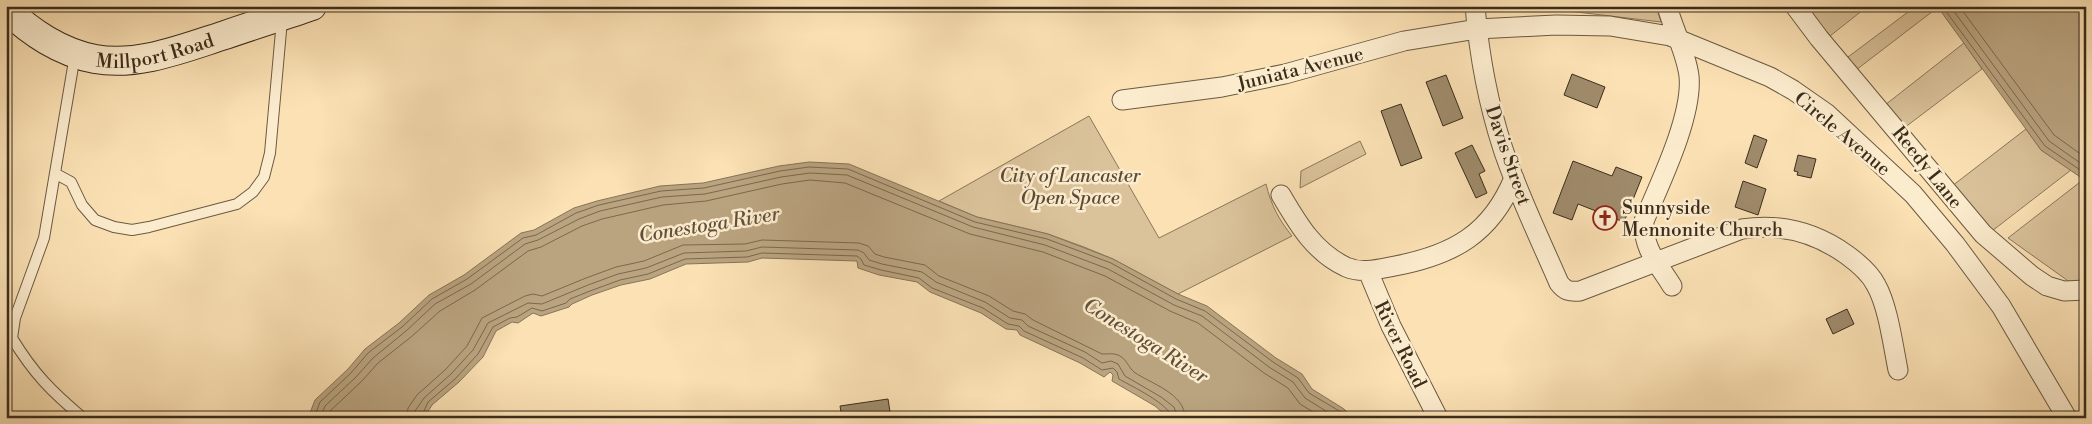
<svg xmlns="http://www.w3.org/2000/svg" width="2092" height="424" font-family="'Libre Bodoni',serif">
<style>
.green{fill:#dac29a;stroke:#8a785b}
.water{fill:#baa480;stroke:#877458}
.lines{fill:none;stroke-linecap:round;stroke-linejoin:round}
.shore{stroke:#7a684e;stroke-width:1}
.building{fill:#9f8b6b;stroke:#3b2d1c}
.lane-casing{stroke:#6b5a42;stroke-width:12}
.street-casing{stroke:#6b5a42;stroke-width:21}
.secondary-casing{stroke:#3b2d1c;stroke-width:30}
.lane{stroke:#fcecce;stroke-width:10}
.street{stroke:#fcecce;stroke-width:19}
.secondary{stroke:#fcecce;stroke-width:28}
.labels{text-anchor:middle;stroke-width:5;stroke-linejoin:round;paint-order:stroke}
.street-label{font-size:19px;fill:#3b2d1c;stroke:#fcecce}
.park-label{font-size:19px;font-style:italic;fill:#5b4b35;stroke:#fcecce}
.poi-label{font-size:19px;fill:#3b2d1c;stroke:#fcecce;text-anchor:start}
.water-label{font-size:20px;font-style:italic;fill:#61513a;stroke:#fcecce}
</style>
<rect width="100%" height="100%" fill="#fbe1b4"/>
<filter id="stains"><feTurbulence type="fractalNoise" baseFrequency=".004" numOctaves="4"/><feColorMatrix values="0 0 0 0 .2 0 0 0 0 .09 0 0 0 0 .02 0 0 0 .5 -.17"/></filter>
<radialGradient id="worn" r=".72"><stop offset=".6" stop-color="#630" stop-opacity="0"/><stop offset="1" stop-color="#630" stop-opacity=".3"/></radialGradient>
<path class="green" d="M1609,6H1656L1661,22L1568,11Z
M1805,6H1868L1830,36Z
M1916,6H1937V8L1856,70L1848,57Z
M1964,43L1982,69L1904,128L1885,105Z
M1089,116L1159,238L1266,184C1271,205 1279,220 1292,236L1178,294L1113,259L1084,247L1048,234L977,217L939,201Z
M2026,129L2041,150L2071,170L1992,231L1952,186Z
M1360,141L1366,154L1300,188L1301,171Z
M2084,179L2086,181L2085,293L2008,238Z"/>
<path class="water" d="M1937,6H2086V181L2041,150Z
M809,162L849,164L977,217L1048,234L1113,259L1178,294L1207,306L1276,358L1302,374L1312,389L1344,409L1353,418H1169L1155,406L1112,381L1113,375L1110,372L1104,377L1080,363L1020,335L1017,330L1006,329L981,313L930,292L917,282L879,275L858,268L857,261L762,258L748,262L686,264L650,279L621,285L592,295L572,304L569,307L541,316L533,313L518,323L512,322L496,331L483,357L459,382L432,405L424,418H308L315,400L348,369L365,349L399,323L429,295L464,275L521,233L534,230L574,208L597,201L660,186L703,183L779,166Z"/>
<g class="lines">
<path class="shore" d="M1942,6L2045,146L2086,174
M1950,6L2049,141L2086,167
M1959,6L2054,135L2086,158
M314,418L320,402L351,373L368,353L402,327L432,299L467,279L523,238L536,235L576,213L599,205L661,191L704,188L780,171L809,167L848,169L975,222L1047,239L1111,263L1176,299L1205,311L1273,362L1298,378L1309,393L1341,412L1346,418
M320,418L325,406L356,377L373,358L406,331L435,304L471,284L525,244L538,240L579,219L600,211L662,197L705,194L781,177L810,173L847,175L973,227L1045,245L1108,269L1174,305L1202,316L1269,367L1293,382L1305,398L1337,418
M328,418L331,410L361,382L378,363L411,337L440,311L475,290L528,251L541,247L582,226L602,219L663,205L706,201L782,184L810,180L845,183L970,234L1043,252L1105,276L1170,311L1198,323L1264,373L1288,388L1300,404L1323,418
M407,418L408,408L417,395L446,369L467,346L482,318L525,296L533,294L542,296L586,278L616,267L644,261L683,245L745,244L762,240L859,243L868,246L875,254L884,257L925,265L939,276L989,296L1013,311L1025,314L1033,320L1102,354C1108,354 1113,353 1118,355C1127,359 1128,367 1134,372C1151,384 1185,393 1185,418
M414,418L415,411L424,398L451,374L473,350L488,323L528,303L542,304L588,285L618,274L646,268L684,253L746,251L762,247L858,250L864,253L869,260L882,264L922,272L936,282L985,302L1010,318L1022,320L1028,326L1085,352L1102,363L1111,361L1118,364L1125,376L1161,397L1174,407L1178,418
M421,418L428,402L455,379L478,354L493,327L510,318L517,317L532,308L542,311L566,303L570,299L590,291L620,280L648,274L685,259L747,257L762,253L857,256L861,259L864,265L881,270L919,278L932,288L983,308L1008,324L1019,326L1024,331L1083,358L1102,370L1113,368L1117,372L1119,379C1131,386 1170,404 1172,418"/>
</g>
<path class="building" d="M1572,74L1605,87L1597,108L1564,95Z
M1446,75L1463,118L1443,126L1426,82Z
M1401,104L1422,158L1401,166L1381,111Z
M1754,135L1767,140L1757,168L1745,163Z
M1472,145L1485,171L1479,174L1487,193L1476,198L1455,153Z
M1798,155L1816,159L1811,178L1797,175L1798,172L1794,171Z
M1573,161L1612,176L1616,167L1642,177L1624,222L1578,204L1572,220L1553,213Z
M1743,181L1766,189L1758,215L1735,207Z
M1847,309L1854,324L1833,334L1826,319Z
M888,399L891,418H842L840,406Z"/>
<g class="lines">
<g class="lane-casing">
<path id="lane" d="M75,55L44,238L15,318L12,338C34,374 51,391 83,418
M56,174L71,182L82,205L95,220L114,227L132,230L149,227L237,204L253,192L264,177L270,153L282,20"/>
</g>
<g class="street-casing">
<path id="street" d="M1475,6C1479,54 1488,103 1503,149C1518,194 1540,239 1559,283C1565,291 1570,292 1580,291L1742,229C1781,223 1815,232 1847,255C1858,263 1870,273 1876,285C1888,306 1893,345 1898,370
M1667,6C1673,29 1686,52 1689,76C1693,116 1660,183 1644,221C1643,250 1658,263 1672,286
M1795,6L1819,38L1983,234L2032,276L2047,286L2064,291L2086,290
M1122,100L1222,87L1285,74L1404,41L1477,29L1556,25L1610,26L1670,36L1770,77L1793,90L1826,113L1913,194L1955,244L2001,306L2067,418
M1281,195C1298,224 1314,252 1346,267C1362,274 1379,269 1395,266C1453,255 1491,234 1514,178
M1368,271L1391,326L1437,416"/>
</g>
<g class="secondary-casing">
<g id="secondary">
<path id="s1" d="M6,8C29,32 62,53 95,59C138,67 184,48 225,35C254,25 283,16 312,6"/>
</g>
</g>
<use href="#lane" class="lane"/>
<use href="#street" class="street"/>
<use href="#secondary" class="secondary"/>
</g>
<defs>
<g id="church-ring" transform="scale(1.25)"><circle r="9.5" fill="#fcecce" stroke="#8f2418" stroke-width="1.5"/><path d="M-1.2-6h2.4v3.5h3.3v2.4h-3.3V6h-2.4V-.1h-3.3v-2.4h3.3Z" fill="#8f2418"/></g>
</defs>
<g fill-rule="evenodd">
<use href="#church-ring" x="1605" y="218"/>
</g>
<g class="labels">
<g class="street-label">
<text dy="7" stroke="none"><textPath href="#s1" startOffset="165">Millport Road</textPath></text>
<text transform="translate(1300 68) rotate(-14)" y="7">Juniata Avenue</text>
<text transform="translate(1843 133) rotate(40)" y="7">Circle Avenue</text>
<text transform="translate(1509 155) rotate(71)" y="7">Davis Street</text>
<text transform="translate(1928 167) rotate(51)" y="7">Reedy Lane</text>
<text transform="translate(1401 344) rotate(64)" y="7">River Road</text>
</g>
<g class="park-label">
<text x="1070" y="182">City of Lancaster<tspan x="1070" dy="22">Open Space</tspan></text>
</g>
<g class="poi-label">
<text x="1622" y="214">Sunnyside<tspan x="1622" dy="22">Mennonite Church</tspan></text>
</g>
<g class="water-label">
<text transform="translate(709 224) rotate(-9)" y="7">Conestoga River</text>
<text transform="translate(1146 340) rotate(32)" y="7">Conestoga River</text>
</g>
</g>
<rect width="2092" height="424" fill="none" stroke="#fbe1b4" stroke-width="25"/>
<rect x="8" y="8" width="2077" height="409" fill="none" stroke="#3b2d1c" stroke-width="2.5"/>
<rect x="12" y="12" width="2067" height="399" fill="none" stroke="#3b2d1c"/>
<rect width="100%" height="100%" filter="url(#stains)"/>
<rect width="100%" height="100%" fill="url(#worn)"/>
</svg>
